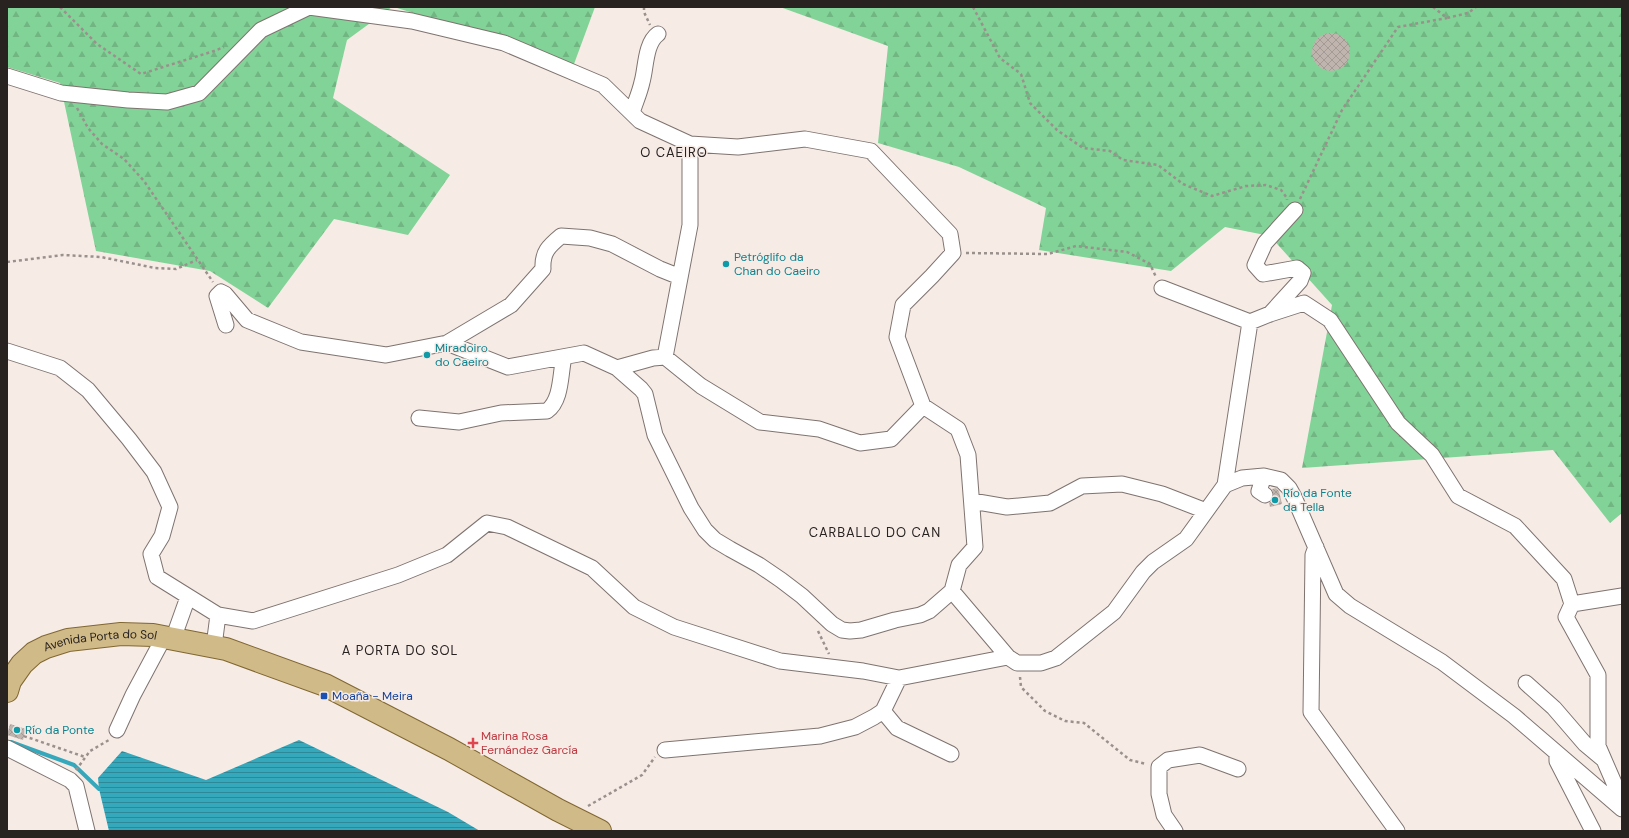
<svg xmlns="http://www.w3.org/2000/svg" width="1629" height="838" font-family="'DM Sans',sans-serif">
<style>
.forest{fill:url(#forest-firs)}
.water{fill:url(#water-rules)}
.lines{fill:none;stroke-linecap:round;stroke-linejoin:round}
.stream{stroke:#35a8bc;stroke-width:4}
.building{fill:url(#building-cross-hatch)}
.street-casing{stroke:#7e736f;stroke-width:17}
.primary-casing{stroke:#806731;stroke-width:24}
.path{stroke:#9a918d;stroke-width:2.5;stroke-dasharray:3 3;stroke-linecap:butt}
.street{stroke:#fff;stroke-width:15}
.primary{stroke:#d0ba88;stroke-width:22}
.culture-dot{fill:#0f9aa8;stroke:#f7ebe6;stroke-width:1.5}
.transit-dot{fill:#1a4fb4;stroke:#f7ebe6;stroke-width:1.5}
.health-dot{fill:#e0444e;stroke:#f7ebe6;stroke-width:1.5}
.labels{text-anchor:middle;stroke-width:3;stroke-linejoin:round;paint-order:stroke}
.culture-label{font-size:12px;fill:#0d838f;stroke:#f7ebe6;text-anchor:start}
.street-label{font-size:12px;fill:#282321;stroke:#f7ebe6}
.transit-label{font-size:12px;fill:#164399;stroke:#f7ebe6;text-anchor:start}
.health-label{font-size:12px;fill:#be3a42;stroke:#f7ebe6;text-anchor:start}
.neighbourhood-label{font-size:13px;letter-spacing:1px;fill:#282321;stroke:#f7ebe6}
</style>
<defs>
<pattern id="forest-firs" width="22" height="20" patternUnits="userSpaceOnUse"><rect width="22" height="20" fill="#82d397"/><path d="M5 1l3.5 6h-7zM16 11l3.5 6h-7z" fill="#70b582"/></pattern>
<pattern id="water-rules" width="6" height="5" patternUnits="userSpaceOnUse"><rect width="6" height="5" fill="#35a8bc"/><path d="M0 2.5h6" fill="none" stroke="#2d8898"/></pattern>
<pattern id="building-cross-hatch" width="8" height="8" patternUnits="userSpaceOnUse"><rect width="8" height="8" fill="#bfb5ae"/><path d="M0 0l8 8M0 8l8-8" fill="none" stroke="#a49b95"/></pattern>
</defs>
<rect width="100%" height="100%" fill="#f7ebe6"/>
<path class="forest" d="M7,7H392L347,40L333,98L450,175L408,235L334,219L268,308L210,271L96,251L60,83L7,67Z
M394,7H595L574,64Z
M780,7H1622V513L1610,523L1553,450L1302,468L1332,305L1270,236L1225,227L1171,271L1039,250L1046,208L959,167L878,143L888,46Z"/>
<path class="water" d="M299,740L448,812L480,831H109L99,789L98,778L122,751L206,780Z"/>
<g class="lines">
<path class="stream" d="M11,742L74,765L99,789"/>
</g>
<path class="building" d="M1312 52a19 19 0 1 1 38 0a19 19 0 1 1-38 0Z
M1276,488L1279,491L1282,504L1270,507L1269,503L1272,500L1274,496L1272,489Z
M10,724L26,729L23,740L7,735Z"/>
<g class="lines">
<g class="street-casing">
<path id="street" d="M7,76L61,93L128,100L167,102L199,93L261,30L309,7L412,21L504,43L603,85L640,121L690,144L738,147L805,139L871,151L950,234L953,253L932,276L903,305L897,337L923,406L891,439L860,443L819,429L760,422L701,386L665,357L653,358L617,368L584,353L508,367L447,343L386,355L301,342L247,320L225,294L221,292L217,296L226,325
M632,113C635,103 640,92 642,82C646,69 645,43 658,34
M1162,288L1250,322
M1270,314L1304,303L1330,320L1398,423L1432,455L1458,496L1515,526L1564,579L1572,604
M447,343L511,305L543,269C542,252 549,246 561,236L590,238L612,244L660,269L680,277
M7,351L60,368L88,390L129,439L154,472L170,507L162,536L151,554L157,577L218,615L253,621L398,575L447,555L487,523L507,527L592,568L634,607L674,627L780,661L863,671L899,678L1008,657L1017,663H1041L1056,658L1114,612L1143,572L1153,562L1186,539L1225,485L1242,478L1264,476L1281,480L1289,488L1294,497L1336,594L1350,606L1442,662L1514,716L1622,809
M665,357L690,225V144
M617,368L641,389L645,394L655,435L691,508L705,530L715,540L730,549L759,565L781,580L802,596L832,624L842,630L850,631L861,630L895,620L920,615L929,611L952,591
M923,406L958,429L968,455L975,547L959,565L952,591L1008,657
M419,418L459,422L501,413L547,411C562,400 560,374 564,357
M1264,476L1259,491L1265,495
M1225,485L1250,322L1270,314L1300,281L1303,273L1297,268L1263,274L1255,265L1265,243L1295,210
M972,501L1007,507L1050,503L1082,486L1122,484L1162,494L1206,511
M1316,547L1313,555L1311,712L1397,831
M173,639L188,597
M214,646L218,615
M1526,683L1554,708L1585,744L1603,759
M883,711L897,728L951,754
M117,730L133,695L164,637
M7,748L70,780L76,786L87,831
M665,750L820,736L855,727L874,717L883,711L899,678
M1557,754V761L1593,831
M1621,808V799L1598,746V675L1566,617L1572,604L1622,596
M1175,831L1164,815L1159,794V767L1168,760L1200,755L1238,769"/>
</g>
<g class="primary-casing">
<g id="primary">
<path id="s1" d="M7,691L10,681L22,664L34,653L46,647L68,640L121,634L153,635L226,649L325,685L449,749L558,810L600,831"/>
</g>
</g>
<path class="path" d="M60,7L97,44L141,74L214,51L224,47
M644,7V12L650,25
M973,7L1000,58L1021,74L1030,103L1057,130L1083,148L1110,151L1123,160L1158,165L1183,184L1212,196L1246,186L1266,185L1281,190L1287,198V200
M1433,7L1447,18L1468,13L1476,7
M77,108L88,128L102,144L124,159L144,181L213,282
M1300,199L1342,110L1398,27L1447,18
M966,253L1048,254L1076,246L1127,252L1150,264L1156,277
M7,262L63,255L101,257L155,268L176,269L197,260
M818,631L829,654
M1020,677L1021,687L1045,711L1065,721L1084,723L1130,760L1146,764
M24,736L85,757
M76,770L90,751L109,740
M588,806L642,775L655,757"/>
<use href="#street" class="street"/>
<use href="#primary" class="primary"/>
</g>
<g class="culture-dot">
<circle cx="726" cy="264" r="4"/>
<circle cx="427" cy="355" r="4"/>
<circle cx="1275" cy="500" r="4"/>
<circle cx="17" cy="730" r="4"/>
</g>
<rect class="transit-dot" x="320" y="692" width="8" height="8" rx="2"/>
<path class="health-dot" d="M471 737h4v4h4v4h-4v4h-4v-4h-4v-4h4z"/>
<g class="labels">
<g class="culture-label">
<text x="734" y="261">Petróglifo da<tspan x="734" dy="14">Chan do Caeiro</tspan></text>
<text x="435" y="352">Miradoiro<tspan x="435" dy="14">do Caeiro</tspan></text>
<text x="1283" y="497">Río da Fonte<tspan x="1283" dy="14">da Tella</tspan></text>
<text x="25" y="734">Río da Ponte</text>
</g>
<g class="street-label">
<text dy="4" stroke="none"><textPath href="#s1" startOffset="116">Avenida Porta do Sol</textPath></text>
</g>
<g class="transit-label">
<text x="332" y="700">Moaña - Meira</text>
</g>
<g class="health-label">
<text x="481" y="740">Marina Rosa<tspan x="481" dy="14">Fernández García</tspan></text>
</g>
<g class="neighbourhood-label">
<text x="674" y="157">O CAEIRO</text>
<text x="875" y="537">CARBALLO DO CAN</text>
<text x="400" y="655">A PORTA DO SOL</text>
</g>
</g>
<rect width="1629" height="838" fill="none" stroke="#282321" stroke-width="16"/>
</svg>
